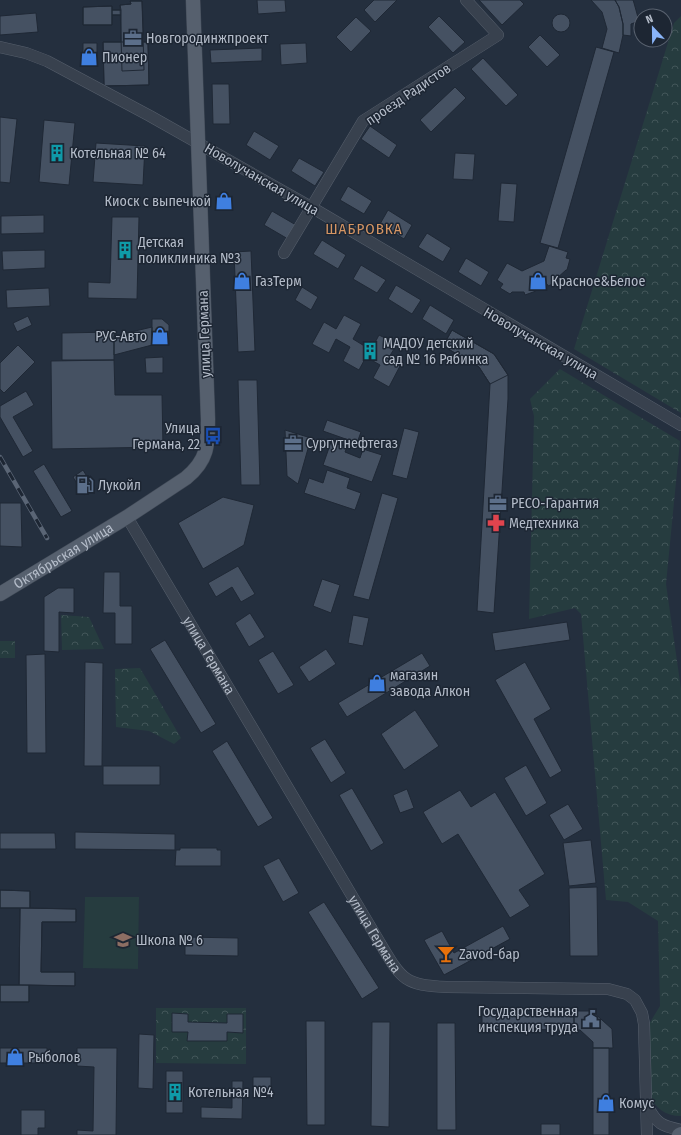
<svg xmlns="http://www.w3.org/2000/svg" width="681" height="1135" font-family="'Fira Sans Condensed',sans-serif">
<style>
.forest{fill:url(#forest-crowns)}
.garden{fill:#263c3f}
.building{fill:#455162;stroke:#1f2835}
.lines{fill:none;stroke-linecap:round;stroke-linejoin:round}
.minor-casing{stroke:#565f6c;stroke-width:12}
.major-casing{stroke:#414a57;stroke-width:15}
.minor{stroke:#38414e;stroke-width:11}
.major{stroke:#56606e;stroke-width:14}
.rail-casing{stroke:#5a6575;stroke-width:4.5}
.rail{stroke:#1d2633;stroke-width:3;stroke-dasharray:9;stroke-linecap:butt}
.labels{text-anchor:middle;stroke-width:3;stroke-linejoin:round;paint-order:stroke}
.poi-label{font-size:14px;fill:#b4bcc9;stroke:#1d2633;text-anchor:start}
.street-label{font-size:14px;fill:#b4bcc9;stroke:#1d2633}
.neighbourhood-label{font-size:15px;letter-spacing:1px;fill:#d59563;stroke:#1d2633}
</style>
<defs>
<pattern id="forest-crowns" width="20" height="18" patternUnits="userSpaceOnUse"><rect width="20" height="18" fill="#263c3f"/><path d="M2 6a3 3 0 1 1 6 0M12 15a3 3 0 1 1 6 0" fill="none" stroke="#435659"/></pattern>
</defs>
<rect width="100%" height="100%" fill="#242f3e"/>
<path class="forest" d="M681,16V413L574,349L674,23Z
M560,369L680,441L666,584L681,689V1116C665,1116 655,1108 649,1094V1024L660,1006L658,921L628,902L606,900L581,614L575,608L529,619L534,416L530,399Z
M61,615L89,617L104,649L62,650Z
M0,641H15V658H0Z
M140,668L181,738L174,744L149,731L116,727L115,669Z
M156,1008H246V1064L156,1063Z"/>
<path class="garden" d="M85,897H139L138,969L83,968Z"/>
<path class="building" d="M257,0H285L286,12L258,14Z
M374,0H397L375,22L364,10Z
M479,0H520L524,4L502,25Z
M591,0H615L619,7L623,24V35L619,53L602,48L607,29L602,12Z
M615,0H633L634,3L639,21L631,24V36L623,35V24L619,7Z
M130,1H142L144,70L122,71L120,5L131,4Z
M130,1H142L144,42H148L149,85L104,86L103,42H121V15H112V25H83V7L112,6V10H121L120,5L131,4Z
M112,6V25H83V7Z
M112,10H121V15H112Z
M36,13L38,32L0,35V16Z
M552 23a9 9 0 1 1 18 0a9 9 0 1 1-18 0Z
M439,16L465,42L453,53L428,27Z
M356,17L371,31L351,52L336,37Z
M540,35L560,55L547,67L528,47Z
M103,42H148L149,85L104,86Z
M83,43H97V65H83Z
M306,43L307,63L281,65L280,44Z
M596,47L614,52L558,248L540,243Z
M262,48V61L211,63L210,50Z
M483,58L518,95L506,106L471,69Z
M212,84H229L230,124H213Z
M455,87L466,98L431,132L420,120Z
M0,117L17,119L10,183L0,182Z
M44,120L75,123L69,185L39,182Z
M370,126L397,145L389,158L361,139Z
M254,131L279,146L270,160L246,145Z
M96,143L145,146L143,185L93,182Z
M455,153L475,154L473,180L453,179Z
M299,158L324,172L315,186L291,171Z
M501,183L517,184L514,222L498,221Z
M348,186L372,201L364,214L340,200Z
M388,210L412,225L404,239L380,224Z
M272,211L296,225L288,239L264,225Z
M44,215V233L1,234V216Z
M112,217H139L137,299L88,298V282L110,283Z
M427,233L451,248L443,262L418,247Z
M322,240L346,255L338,269L313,254Z
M549,246L568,252L566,258L570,259L567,270H566L556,279L558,282L548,286L547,284L535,289L536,291L525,295L524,292H512L510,294L500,288L503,284L497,280L507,263L522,271L544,261Z
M45,250V268L3,270L2,251Z
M251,251L255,351L238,352L234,252Z
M466,258L489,272L481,286L458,272Z
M361,265L386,280L377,293L353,279Z
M396,285L421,300L412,314L388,299Z
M302,287L318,297L311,310L295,300Z
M49,288L50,306L7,308L6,290Z
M430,305L454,320L446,334L422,319Z
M344,315L361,324L353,339L371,350L379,335L397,344L388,359L400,366L389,387L373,378L380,365L366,357L359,370L343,361L350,347L336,339L329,353L312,344L324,322L336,329Z
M28,316L32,325L17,332L13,323Z
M152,319H162L169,325V345H152Z
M152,327V345L114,355V336Z
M452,330L494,354L508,375V399L494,613L477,611L490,384L479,367L443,346Z
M452,330L494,354L508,375L490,384L479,367L443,346Z
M114,332V360H62V333Z
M18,345L35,362L4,393L0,389V363Z
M163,357V373H146L145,358Z
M114,360L115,395H162L163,447L52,449L51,361Z
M238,380H257L260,485H241Z
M26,391L34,405L13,417L33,451L23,457L0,417V406Z
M327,420L361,432L357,443L323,431Z
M404,428L419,432L407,479L392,475Z
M285,430L311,438L298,484L287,476Z
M331,442L347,447L345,452L360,458L363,449L382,455L372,482L323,465Z
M44,464L72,511L61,517L33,471Z
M83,470L94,488L84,495L73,477Z
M327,470L350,478L347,488L361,493L355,510L304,493L309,478L323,483Z
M382,493L398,498L369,600L353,596Z
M223,497L254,505L244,545L203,569L178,523Z
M0,503H21L22,547L0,546Z
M238,566L255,594L241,602L232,587L216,597L208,583Z
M104,572H120V606H132V644H115V613H103Z
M322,579L340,585L331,613L313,606Z
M58,588H74V613L59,612V652L44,651V597Z
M250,613L265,637L249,647L235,623Z
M353,615L369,618L363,646L348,643Z
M567,622L570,640L495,651L492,633Z
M165,640L216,724L201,733L150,649Z
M326,649L336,664L309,682L299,667Z
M273,651L294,685L278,694L258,660Z
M422,653L430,666L347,717L338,703Z
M45,654L46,753H27L26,655Z
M85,662L103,663L102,766H84Z
M525,662L551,709L534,719L562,771L550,778L495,680Z
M415,710L439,746L404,770L381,734Z
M325,739L346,773L331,783L310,748Z
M227,741L273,818L258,827L212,751Z
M526,765L547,803L526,816L504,778Z
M103,766H160V785H103Z
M352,788L384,843L371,851L339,795Z
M407,789L414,808L400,813L393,795Z
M460,790L471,807L495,792L545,874L519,890L530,906L510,918L458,834L442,844L423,812Z
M568,804L583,829L564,840L549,815Z
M75,832L175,834V850L75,849Z
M0,833H55L56,849H0Z
M591,840L596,883L569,886L563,843Z
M180,848H217V850H221V866H175L176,850H180Z
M279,858L299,893L283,902L263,866Z
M597,887L598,956H570L569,888Z
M0,890L30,891V908L76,909V922H42L41,972H75V986L29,985V1002H0V985H19L20,908H0Z
M0,890L30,891V908H0Z
M324,902L379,988L362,999L308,912Z
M20,908L76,909V922H42L41,972H75V986L19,985Z
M503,926L510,939L444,975L424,940L442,931L454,953Z
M185,937L238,938V956L185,955Z
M0,985H29V1002H0Z
M574,1011H592L612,1029L613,1048H593V1042L580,1030H574Z
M172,1013L188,1014V1022L227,1023V1014H243V1033L227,1032V1041H187L188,1032H172Z
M482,1015H574V1030L482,1029Z
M306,1021H325V1125H307Z
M372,1022H390L389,1127L371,1126Z
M437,1023H455L456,1130H437Z
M139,1034L154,1035L153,1089L138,1088Z
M0,1048H47V1063H0Z
M77,1048H117L116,1135H77V1130L93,1131L94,1067L77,1066Z
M593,1048H609V1135H593Z
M166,1071H183V1113H166Z
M253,1077H271V1092H253Z
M232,1081H243L242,1119L201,1118V1107L232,1108Z
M21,1110H45V1128H38V1135H21Z
M541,1124H560V1135H541Z"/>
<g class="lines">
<g class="minor-casing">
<g id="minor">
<path d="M0,47L26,53L47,61L150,116L311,207L681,425"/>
<path d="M284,253L363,121L498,35L466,0"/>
<path id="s1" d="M127,517L380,943C402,980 404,985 447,987L598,989H608L627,994L635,1000L642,1013L644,1024L647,1135"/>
<path d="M648,1107C657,1124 662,1126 681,1130"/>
</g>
</g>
<g class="major-casing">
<g id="major">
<path id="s2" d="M0,594L127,517L186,478C208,460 208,445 208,419L193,0"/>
<path d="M679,1135L681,1134"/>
</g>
</g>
<use href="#minor" class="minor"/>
<use href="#major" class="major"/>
<g class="rail-casing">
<path id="rail" d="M0,457L47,538"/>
</g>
<use href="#rail" class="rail"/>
</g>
<defs>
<g id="office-bare" transform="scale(1.38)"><path d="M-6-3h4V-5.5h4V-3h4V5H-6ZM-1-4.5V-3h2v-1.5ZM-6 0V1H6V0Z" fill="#5c6f8a" stroke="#1d2633" stroke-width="2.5" paint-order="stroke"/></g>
<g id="shop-bare" transform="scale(1.38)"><path d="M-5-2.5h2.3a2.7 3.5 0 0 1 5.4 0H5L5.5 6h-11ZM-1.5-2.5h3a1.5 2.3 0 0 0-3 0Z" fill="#3f7fe0" stroke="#1d2633" stroke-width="2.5" paint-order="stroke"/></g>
<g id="building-bare" transform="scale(1.38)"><path d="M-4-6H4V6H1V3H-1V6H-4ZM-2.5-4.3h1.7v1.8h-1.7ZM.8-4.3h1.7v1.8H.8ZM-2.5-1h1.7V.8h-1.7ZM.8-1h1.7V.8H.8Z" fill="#0f9aa8" stroke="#1d2633" stroke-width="2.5" paint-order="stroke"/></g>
<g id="bus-bare" transform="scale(1.38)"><path d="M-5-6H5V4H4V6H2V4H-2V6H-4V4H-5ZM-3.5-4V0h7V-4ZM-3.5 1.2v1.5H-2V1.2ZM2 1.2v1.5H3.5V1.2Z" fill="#1a4fb4" stroke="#1d2633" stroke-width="2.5" paint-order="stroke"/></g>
<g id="fuel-bare" transform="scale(1.38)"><path d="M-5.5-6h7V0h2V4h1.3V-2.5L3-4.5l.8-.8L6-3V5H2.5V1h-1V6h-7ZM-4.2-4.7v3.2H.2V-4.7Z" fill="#5c6f8a" stroke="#1d2633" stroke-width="2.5" paint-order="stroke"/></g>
<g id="pharmacy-bare" transform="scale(1.38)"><path d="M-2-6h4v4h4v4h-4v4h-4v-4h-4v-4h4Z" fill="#e0444e" stroke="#1d2633" stroke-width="2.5" paint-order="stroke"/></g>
<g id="school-bare" transform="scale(1.38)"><path d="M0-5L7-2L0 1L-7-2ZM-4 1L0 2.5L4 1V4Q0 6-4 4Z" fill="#8d6e63" stroke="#1d2633" stroke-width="2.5" paint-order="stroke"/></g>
<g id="bar-bare" transform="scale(1.38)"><path d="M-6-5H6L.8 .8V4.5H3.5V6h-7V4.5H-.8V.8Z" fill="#e8710a" stroke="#1d2633" stroke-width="2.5" paint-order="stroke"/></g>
<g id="civic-bare" transform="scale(1.38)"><path d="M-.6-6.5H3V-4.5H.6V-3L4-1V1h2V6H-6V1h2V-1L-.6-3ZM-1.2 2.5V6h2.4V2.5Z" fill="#5c6f8a" stroke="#1d2633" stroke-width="2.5" paint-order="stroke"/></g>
</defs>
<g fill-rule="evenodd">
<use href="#office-bare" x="133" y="38"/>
<use href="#shop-bare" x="89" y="57"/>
<use href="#building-bare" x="57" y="153"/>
<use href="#shop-bare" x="224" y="201"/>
<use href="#building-bare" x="125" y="250"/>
<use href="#shop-bare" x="242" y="281"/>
<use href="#shop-bare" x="538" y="281"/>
<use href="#shop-bare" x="160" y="336"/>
<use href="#building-bare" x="370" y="351"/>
<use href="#bus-bare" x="213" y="436"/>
<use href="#office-bare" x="293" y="443"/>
<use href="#fuel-bare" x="85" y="485"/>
<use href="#office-bare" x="498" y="503"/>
<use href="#pharmacy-bare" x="496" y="523"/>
<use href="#shop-bare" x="377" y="683"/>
<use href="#school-bare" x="123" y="940"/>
<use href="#bar-bare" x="446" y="954"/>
<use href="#civic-bare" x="591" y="1019"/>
<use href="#shop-bare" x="15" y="1057"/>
<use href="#building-bare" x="175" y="1092"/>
<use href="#shop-bare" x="606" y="1103"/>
</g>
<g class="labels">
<g class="poi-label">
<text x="146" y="43">Новгородинжпроект</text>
<text x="102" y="62">Пионер</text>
<text x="70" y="158">Котельная № 64</text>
<text x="211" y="206" text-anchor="end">Киоск с выпечкой</text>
<text x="138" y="247">Детская<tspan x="138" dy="16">поликлиника №3</tspan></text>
<text x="255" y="286">ГазТерм</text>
<text x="551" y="286">Красное&amp;Белое</text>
<text x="147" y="341" text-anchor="end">РУС-Авто</text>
<text x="383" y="348">МАДОУ детский<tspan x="383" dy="16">сад № 16 Рябинка</tspan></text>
<text x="200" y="433" text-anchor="end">Улица<tspan x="200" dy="16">Германа, 22</tspan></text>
<text x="306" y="448">Сургутнефтегаз</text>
<text x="98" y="490">Лукойл</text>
<text x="511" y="508">РЕСО-Гарантия</text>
<text x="509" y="528">Медтехника</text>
<text x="390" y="680">магазин<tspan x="390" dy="16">завода Алкон</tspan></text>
<text x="136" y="945">Школа № 6</text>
<text x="459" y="959">Zavod-бар</text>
<text x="578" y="1016" text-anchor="end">Государственная<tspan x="578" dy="16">инспекция труда</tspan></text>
<text x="28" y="1062">Рыболов</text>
<text x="188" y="1097">Котельная №4</text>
<text x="619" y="1108">Комус</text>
</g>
<g class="street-label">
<text transform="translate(408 94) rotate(-34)" y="5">проезд Радистов</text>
<text transform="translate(262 179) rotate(30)" y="5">Новолучанская улица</text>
<text transform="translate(204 334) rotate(-92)" y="5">улица Германа</text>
<text transform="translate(541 343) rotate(30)" y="5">Новолучанская улица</text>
<text dy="5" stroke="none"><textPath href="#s2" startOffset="74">Октябрьская улица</textPath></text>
<text dy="5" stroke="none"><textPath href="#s1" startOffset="161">улица Германа</textPath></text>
<text dy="5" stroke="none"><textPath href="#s1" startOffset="485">улица Германа</textPath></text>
</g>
<g class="neighbourhood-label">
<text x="364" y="234">ШАБРОВКА</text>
</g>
</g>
<g transform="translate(653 28) rotate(338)"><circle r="19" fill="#1d2633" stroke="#59626f"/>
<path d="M0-3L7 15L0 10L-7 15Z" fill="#8ab4f8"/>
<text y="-6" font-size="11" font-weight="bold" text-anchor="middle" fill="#b4bcc9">N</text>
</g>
</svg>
